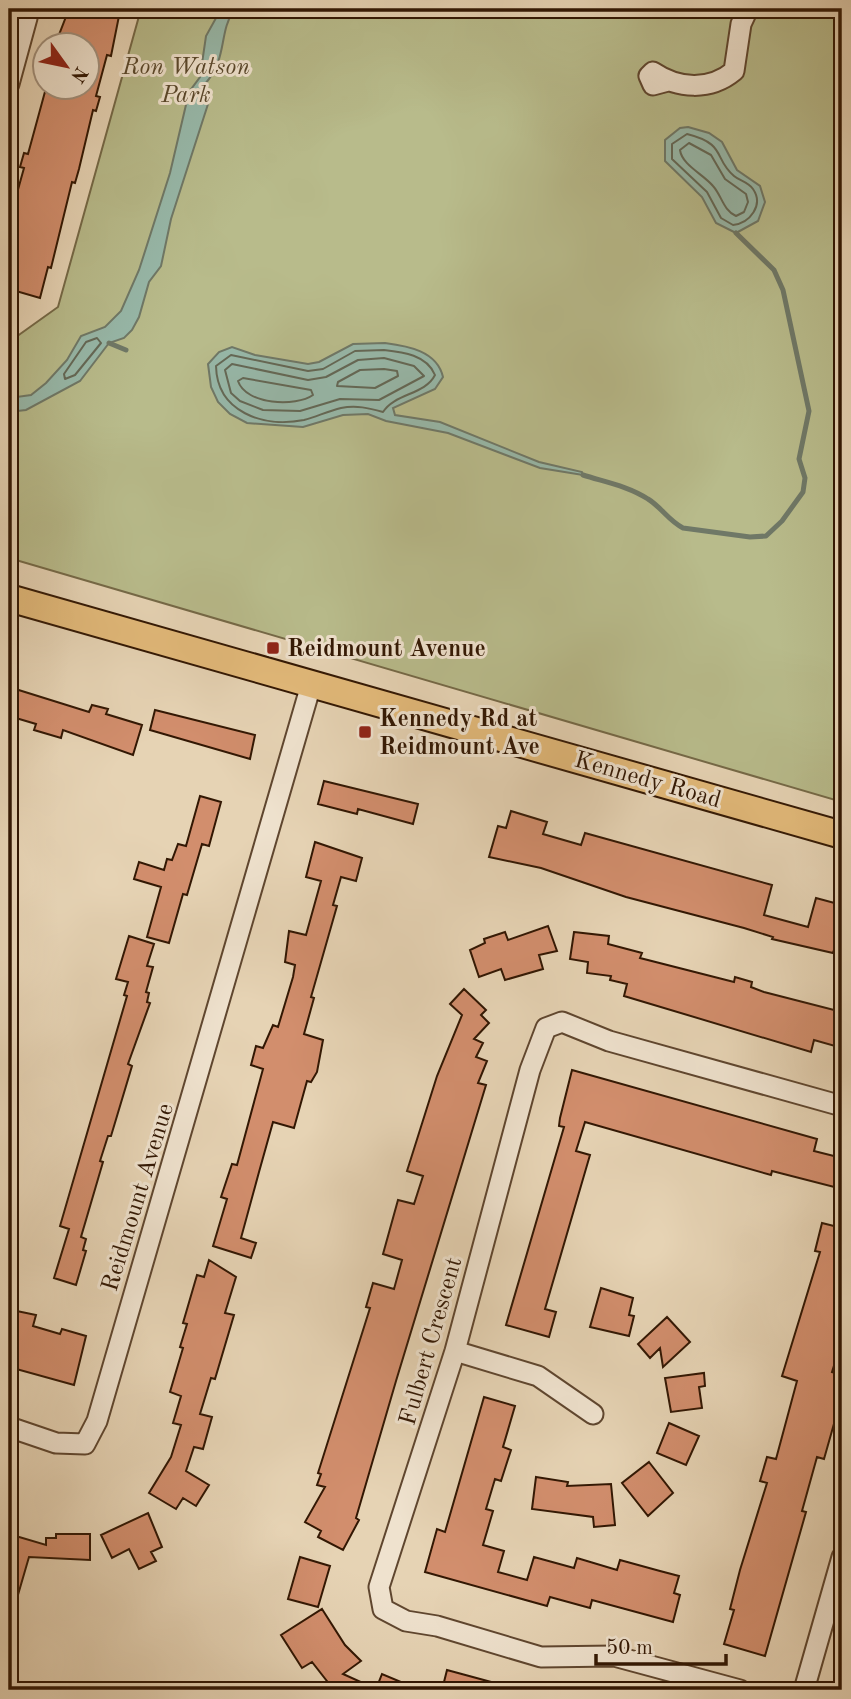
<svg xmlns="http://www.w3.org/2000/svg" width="851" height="1699" font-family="'Old Standard TT',serif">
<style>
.green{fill:#b8bb8b;stroke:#756947;stroke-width:2}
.water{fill:#97b8a9;stroke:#6f7867;stroke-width:2}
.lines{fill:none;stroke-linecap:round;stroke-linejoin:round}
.shore{stroke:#646856;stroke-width:2}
.stream{stroke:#6f7867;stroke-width:5}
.building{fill:#d28e6d;stroke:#321703;stroke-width:2}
.minor-casing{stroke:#5f462f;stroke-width:23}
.major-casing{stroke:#321703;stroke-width:30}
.minor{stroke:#efe2ce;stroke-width:19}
.major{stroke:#e3ba7a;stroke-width:26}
.poi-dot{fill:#8f2418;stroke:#efe2ce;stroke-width:2.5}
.labels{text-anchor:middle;stroke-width:6;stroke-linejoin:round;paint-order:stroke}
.park-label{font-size:24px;font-style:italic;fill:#5a482c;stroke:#efe2ce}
.poi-label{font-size:24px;font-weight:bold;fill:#321703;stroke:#efe2ce;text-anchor:start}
.street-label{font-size:24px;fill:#321703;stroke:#efe2ce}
</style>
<rect width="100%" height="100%" fill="#e6d3b4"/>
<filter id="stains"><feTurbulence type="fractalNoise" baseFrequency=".00286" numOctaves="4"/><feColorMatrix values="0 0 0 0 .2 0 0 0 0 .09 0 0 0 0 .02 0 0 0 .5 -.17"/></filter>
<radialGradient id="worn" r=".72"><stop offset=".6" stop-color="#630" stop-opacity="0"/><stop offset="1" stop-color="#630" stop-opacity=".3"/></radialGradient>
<path class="green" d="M141,9H842V802L9,558V342L58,307Z"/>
<path class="water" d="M221,9H234C218,35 228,58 205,84L209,101L171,219L161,266L149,282L139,317L132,330L124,338L109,343L80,381L26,410L9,412V398L31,395L46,383L67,360L81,336L105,327L121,311L139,270L170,173L189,92L200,77L206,36Z
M688,127L709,133L722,142L737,170L760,186L765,202L758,221L736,233L716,223L702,197L665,161V140L680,128Z
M385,343C408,346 437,351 443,377L435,389L393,408L395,415L440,422L539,462L582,472L583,475L540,468L448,433L386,421L368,414L343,415L303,427L247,423L230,414L218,402L211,387L208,364L219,352L232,347L255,355L308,364L319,362L353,344Z"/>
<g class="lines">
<path class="shore" d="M687,134C727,144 713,158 734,176C740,181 748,182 753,189C764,205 750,223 733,225L721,218L707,192L672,159V144Z
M689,143L711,155L725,179L746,194L748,202L744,212L736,216C723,210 722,196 713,186C703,174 682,165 680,150Z
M97,338L101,343L75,375L65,379L64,374L86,342Z
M384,350C403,352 427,355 435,375C425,395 395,393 383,412C369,408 356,405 341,408C328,411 316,417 304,420C263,428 217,412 216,366L231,355L308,371L323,369L355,351Z
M384,358L414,366L424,376L379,400L340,399L300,411L263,410L240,401L231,393L225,370L232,364L308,380L326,377L358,360Z
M384,369L397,371L398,376L375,388L337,386L338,382L360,370Z
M243,378L311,390L313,395C296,407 246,405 238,381Z"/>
<path class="stream" d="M109,343L126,350
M583,475C605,482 628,486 648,499C661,507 669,521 683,528L750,537L766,536L782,521L803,492L805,478L799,459L809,411L783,290L774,270L736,233"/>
</g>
<path class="building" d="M69,9H110L109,13L119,16L111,56L107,55L96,96L100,97L96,111L93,110L79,169L75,183L72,182L51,268L48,267L40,298L9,289V222L24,168L20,167L24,153L28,154L46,88H88V46H59L60,41L57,40Z
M9,687L89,712L92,705L108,709L106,714L142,725L133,755L63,730L61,738L34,730L36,724L9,716Z
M155,710L255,735L250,759L150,730Z
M324,781L418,804L413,824L358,809L357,814L318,804Z
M200,796L221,802L209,846L202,844L187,895L183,894L169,943L147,937L161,887L134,879L139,862L164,870L167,859L172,860L178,844L186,846Z
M511,811L547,822L543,834L581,845L585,833L772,885L764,915L808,927L816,898L842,905V925L833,953L772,939L773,937L744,928L626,897L541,868L489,857L498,826L506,828Z
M315,842L362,858L356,881L341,877L333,905L337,906L311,997L314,998L304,1034L323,1040L317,1072L311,1082L307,1081L294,1128L273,1122L259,1172L241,1238L256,1243L251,1258L213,1246L227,1199L221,1197L232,1164L237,1165L263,1069L251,1065L256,1046L263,1048L273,1025L278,1027L293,977L295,965L285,962L289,931L306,935L321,881L306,877Z
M548,926L557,951L539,955L543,969L505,980L501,969L479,977L470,950L485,943L484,939L505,932L508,940Z
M574,932L609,936L608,944L642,953L640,958L734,982L735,977L752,982L751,987L764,992L842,1012V1048L814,1040L811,1052L624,996L627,984L610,980L611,976L587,973L588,962L570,959Z
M129,936L154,944L147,966L153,967L146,992L149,993L147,1002L150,1003L128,1064L132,1066L111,1136H108L100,1161L103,1162L81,1237L86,1239L83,1250L86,1251L76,1285L54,1278L69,1229L60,1226L127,996L124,995L128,982L116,979Z
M464,989L486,1010L481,1015L489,1023L474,1039L483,1043L476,1057L487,1061L478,1083L486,1085L396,1381L356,1518L359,1520L343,1550L318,1537L321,1531L305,1522L325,1487L317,1485L321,1474L318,1473L370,1308L366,1307L373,1283L394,1289L402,1260L383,1254L398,1200L414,1204L423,1176L407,1171L437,1076L462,1015L450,1004Z
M572,1070L817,1139L814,1151L842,1158V1189L772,1171L771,1175L585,1122L576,1151L590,1155L545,1309L556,1312L549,1337L506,1325L564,1127L559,1126L560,1118Z
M822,1223L842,1228V1340L832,1372L842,1375L836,1398L841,1399L824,1459L817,1457L802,1511L806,1512L765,1656L724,1644L734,1610L730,1609L740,1570L767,1483L760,1481L767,1457L776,1459L797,1381L782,1376L820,1252L815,1251Z
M209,1260L236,1277L225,1313L234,1315L215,1379L211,1378L200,1414L212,1417L203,1449L194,1447L186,1471L209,1485L196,1506L183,1498L176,1509L149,1493L171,1457L181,1425L173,1423L181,1396L170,1392L183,1348L180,1347L187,1324L183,1323L197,1275L204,1277Z
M601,1288L633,1298L629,1315L634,1316L629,1336L590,1327Z
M12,1310L36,1315L33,1326L60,1334L62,1329L86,1336L74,1385L9,1367V1320Z
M667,1317L690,1342L663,1367L660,1348L650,1358L638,1344Z
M704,1373L705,1386L699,1387L702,1408L671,1412L665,1378Z
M484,1397L515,1406L503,1447L511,1450L501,1481L495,1479L486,1509L493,1511L483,1545L504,1551L498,1572L527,1580L534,1557L574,1568L577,1558L617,1570L620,1560L660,1571L679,1576L674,1593L680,1595L673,1622L592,1600L590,1608L550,1597L547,1606L425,1572L437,1529L445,1532Z
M669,1423L699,1436L686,1465L657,1453Z
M649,1462L673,1493L648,1516L622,1483Z
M536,1477L568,1482L567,1486L611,1484L615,1525L594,1527L593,1517L532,1509Z
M148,1513L162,1547L151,1552L156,1561L139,1569L129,1549L112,1558L101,1535Z
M9,1534L46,1545V1538H56V1534H90V1560L29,1557L13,1612H9Z
M300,1557L330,1566L318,1607L288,1599Z
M322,1609L345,1645L361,1661L343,1674L376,1689L382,1674L420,1690H334L312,1662L302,1668L281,1635Z
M447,1670L506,1686L505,1690H442Z"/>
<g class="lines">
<g class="minor-casing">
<path id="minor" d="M668,81L653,85L649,76L653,72C678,89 710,91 734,71L741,24L748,9
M9,84L27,18
M455,1351L538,1376L593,1414
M9,1427L56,1443L85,1444L97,1421L311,685
M740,1690L614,1656L541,1657L437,1626L406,1621L383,1609L379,1587L455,1351L530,1070L546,1028L562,1022L609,1041L842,1106
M804,1690L842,1557"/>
</g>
<g class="major-casing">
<path id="major" d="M9,598L842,835"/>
</g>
<use href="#minor" class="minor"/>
<use href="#major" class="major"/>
</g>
<g class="poi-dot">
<rect x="266" y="641" width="14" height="14" rx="3.5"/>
<rect x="358" y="725" width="14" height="14" rx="3.5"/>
</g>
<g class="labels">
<g class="park-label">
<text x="186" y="74">Ron Watson<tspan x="186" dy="28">Park</tspan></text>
</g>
<g class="poi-label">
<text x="287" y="656">Reidmount Avenue</text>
<text x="379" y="726">Kennedy Rd at<tspan x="379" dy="28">Reidmount Ave</tspan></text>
</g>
<g class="street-label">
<text transform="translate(648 779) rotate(16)" y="8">Kennedy Road</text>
<text transform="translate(137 1197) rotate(-73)" y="8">Reidmount Avenue</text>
<text transform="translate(430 1341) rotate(-74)" y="8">Fulbert Crescent</text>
</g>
</g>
<rect width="851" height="1699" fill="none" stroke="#e6d3b4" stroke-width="35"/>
<rect x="10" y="10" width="830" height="1678" fill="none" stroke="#321703" stroke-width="3.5"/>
<rect x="18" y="18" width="816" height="1664" fill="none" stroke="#321703" stroke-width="2"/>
<g transform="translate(66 66) rotate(123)"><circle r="33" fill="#efe2ce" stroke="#a3917d" stroke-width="2"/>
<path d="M0-5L12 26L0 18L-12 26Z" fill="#8f2418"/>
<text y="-10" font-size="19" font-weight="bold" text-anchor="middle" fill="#321703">N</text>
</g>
<path d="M596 1654v10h130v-10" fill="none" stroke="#321703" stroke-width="3.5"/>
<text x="606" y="1654" font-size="21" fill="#321703" stroke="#efe2ce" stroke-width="5" paint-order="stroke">50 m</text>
<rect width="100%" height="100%" filter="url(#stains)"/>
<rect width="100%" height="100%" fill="url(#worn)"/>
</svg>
